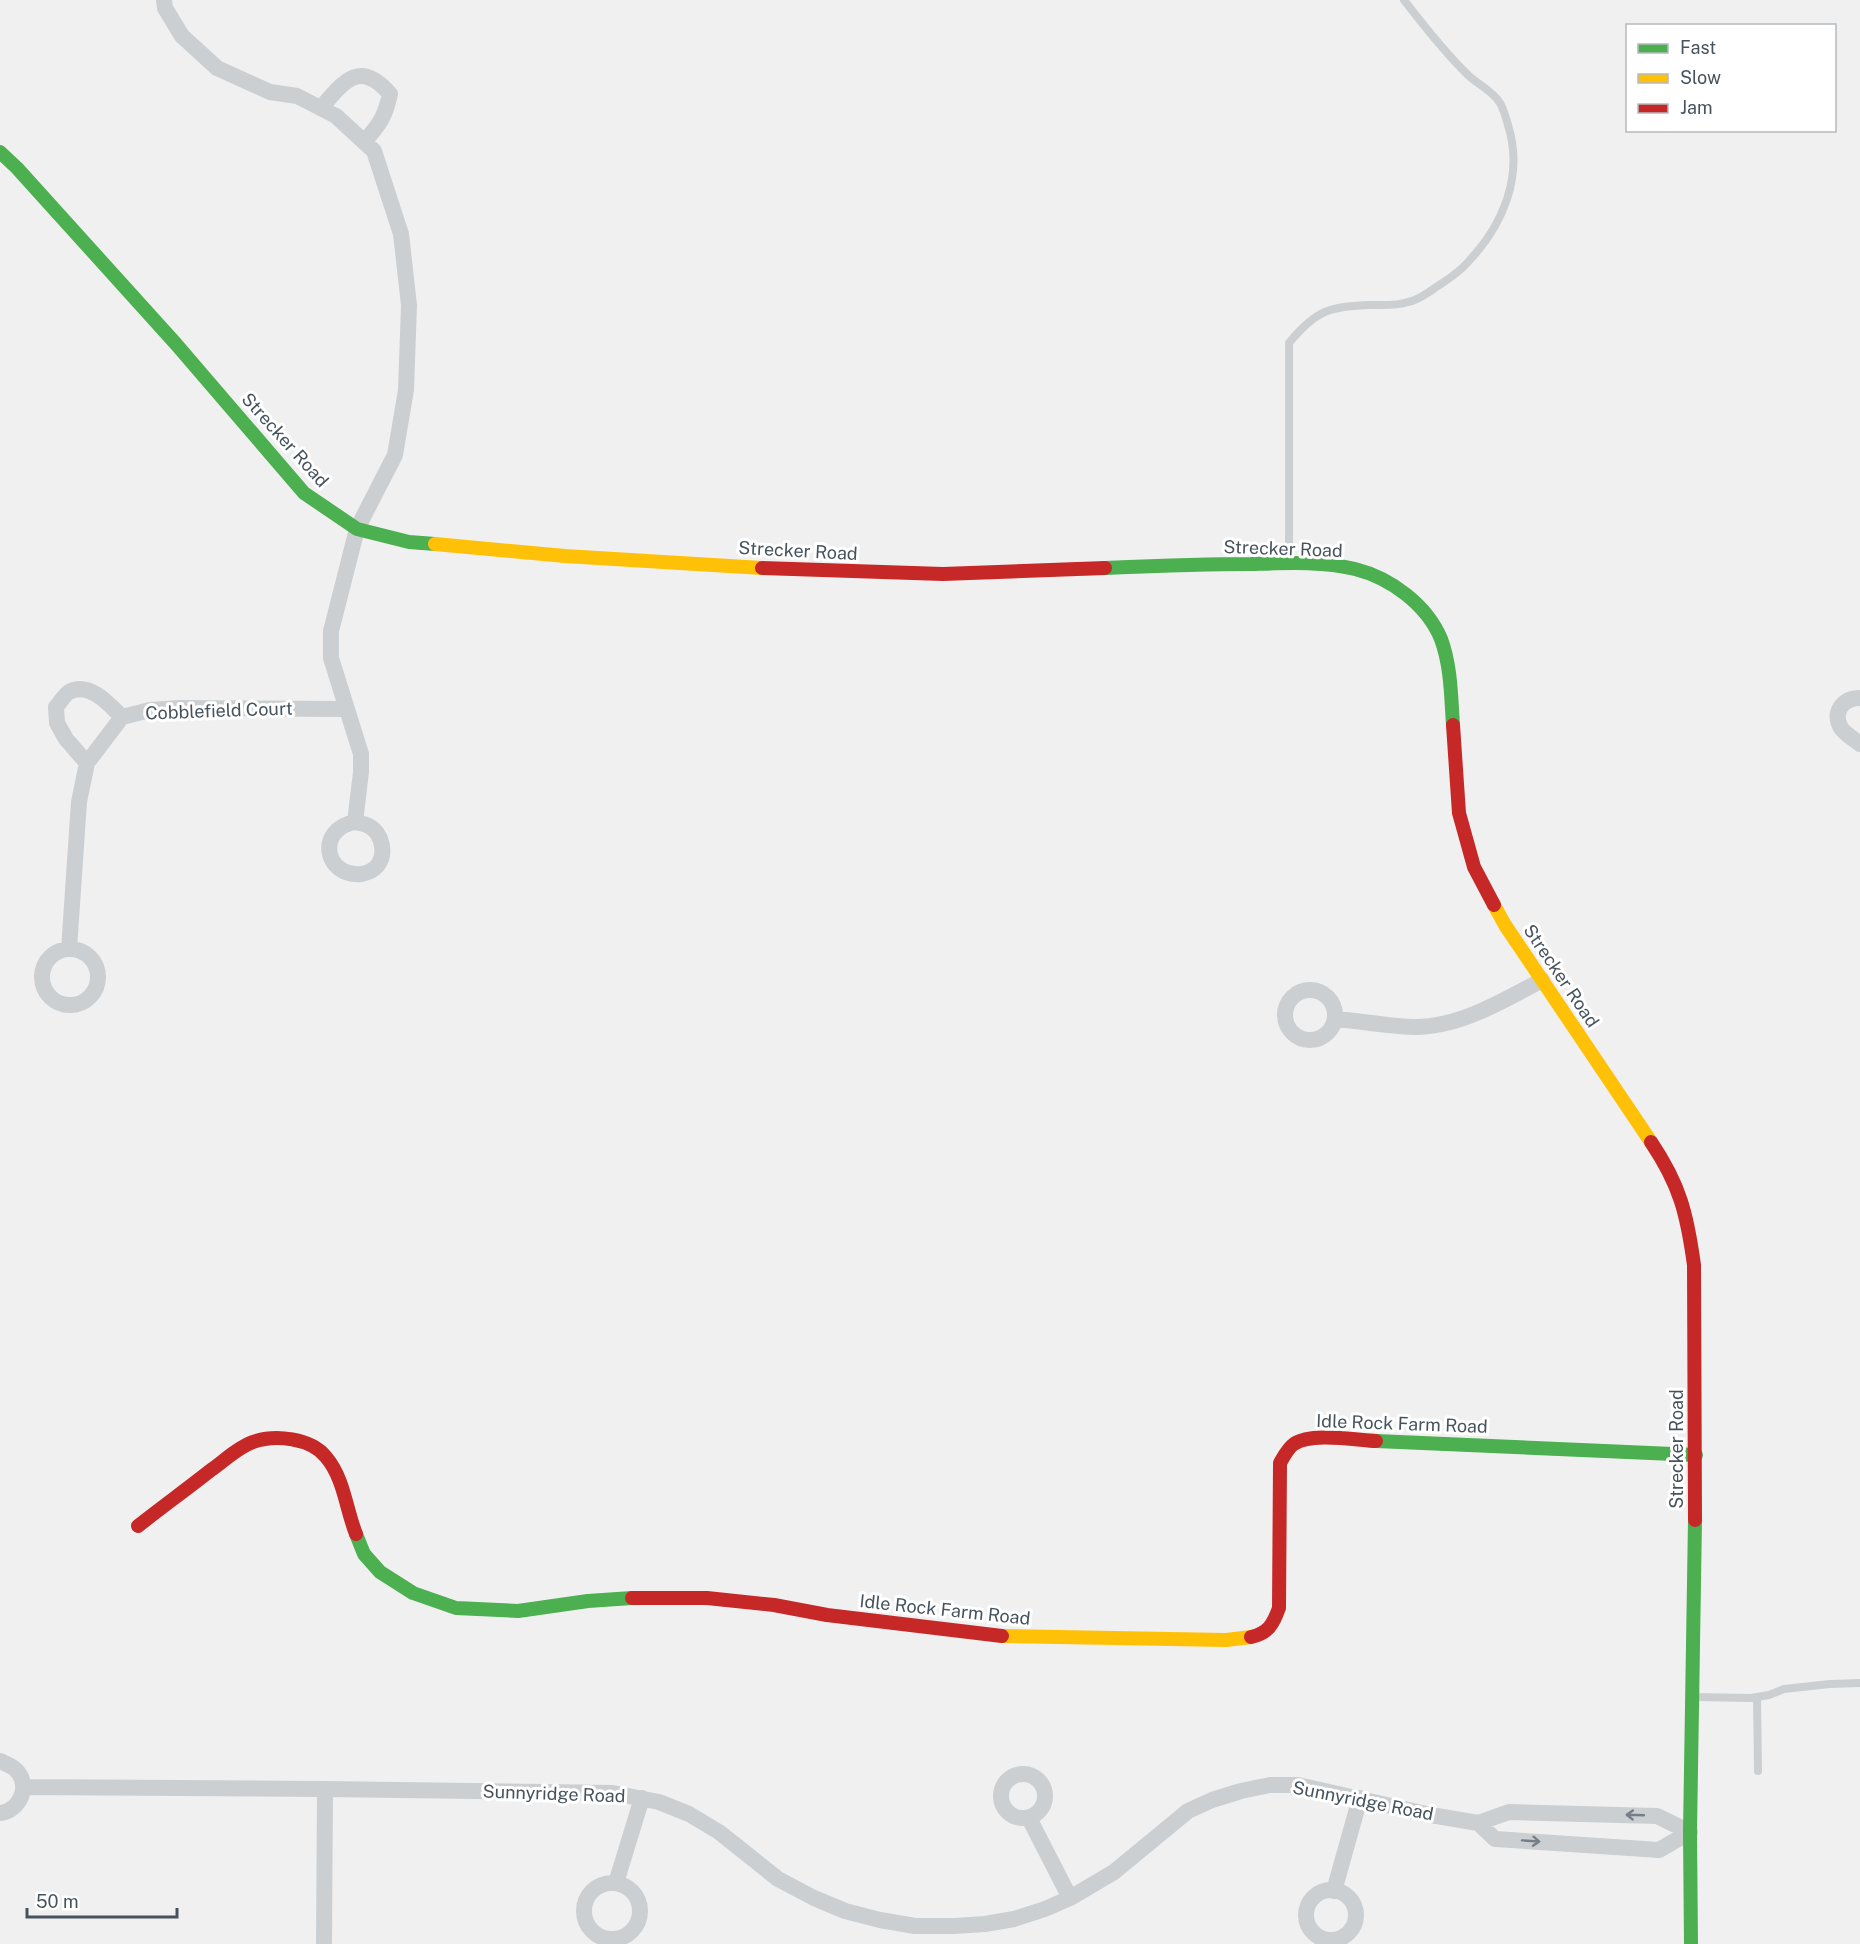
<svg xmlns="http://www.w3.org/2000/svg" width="1860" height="1944" font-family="'Public Sans',sans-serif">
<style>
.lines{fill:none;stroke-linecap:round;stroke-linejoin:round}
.lane{stroke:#cccfd1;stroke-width:8}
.street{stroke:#cccfd1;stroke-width:16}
.fast{stroke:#4caf50;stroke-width:14}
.slow{stroke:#ffc107;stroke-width:14}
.jam{stroke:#c62828;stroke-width:14}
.oneway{stroke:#757e86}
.labels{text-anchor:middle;stroke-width:6;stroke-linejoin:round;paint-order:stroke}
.street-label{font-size:18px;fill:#46535d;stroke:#fff}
</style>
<rect width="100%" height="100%" fill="#f1f0f0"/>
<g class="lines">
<path class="lane" d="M1289,563V343C1316,310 1330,306 1372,305C1384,305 1396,306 1408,302C1418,300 1424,295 1432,290C1445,281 1458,274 1468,262C1503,225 1524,176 1508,125C1506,118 1504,110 1500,103C1493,91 1479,85 1469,76C1445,53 1424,26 1404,0
M1693,1697L1751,1698L1769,1695L1784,1689L1830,1684L1860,1683
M1757,1697L1758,1771"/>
<path class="street" d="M164,0L165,8L182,36L217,68L270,92L297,96L336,116L374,151L401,234L409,305L406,390L395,455L357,529L331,631V658L361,754V772L355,822
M321,108C344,81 360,59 390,94C385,117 380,124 364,142
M1860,698C1843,698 1832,712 1841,728C1845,734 1854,739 1860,744
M87,763L66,739L57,723L56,707C60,703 64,695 69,692C89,681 109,704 122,717
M355,822C360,823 365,824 369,826C382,833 387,854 377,866C373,871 367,873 361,874C324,877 316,829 355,822Z
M69,949L79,802L87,763L122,717L150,710L180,708L346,709
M42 977a28 28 0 1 1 56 0a28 28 0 1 1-56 0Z
M1285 1015a25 25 0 1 1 50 0a25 25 0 1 1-50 0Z
M1335,1019C1360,1021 1387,1026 1413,1027C1458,1028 1503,1001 1542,980
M0,1761C6,1764 13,1766 17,1771C31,1787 19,1811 0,1813
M1001 1796a22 22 0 1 1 44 0a22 22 0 1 1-44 0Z
M23,1787L325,1789L613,1793L659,1802L689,1814L719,1832L778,1879L814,1898L845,1911L880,1920L915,1926H954L985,1924L1014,1919L1045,1909L1070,1898L1114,1872L1188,1811L1212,1800L1241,1791L1270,1785H1298L1431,1815L1478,1823L1509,1812L1657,1816L1690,1832
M1029,1818L1070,1898
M1478,1823L1495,1839L1659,1850L1690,1832
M616,1883L642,1798
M584 1911a28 28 0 1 1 56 0a28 28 0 1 1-56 0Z
M1306 1915a25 25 0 1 1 50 0a25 25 0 1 1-50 0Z
M1334,1891L1360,1798
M324,1944L325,1789"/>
<path class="fast" d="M0,152L17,168L176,344L304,493L357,529L409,542L435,544
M1105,568C1153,566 1202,564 1251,564C1285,563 1322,561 1355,569C1391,578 1427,605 1441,639C1451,666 1451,696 1453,725
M1376,1441L1696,1455
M356,1534L364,1554L380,1572L413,1593L456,1608L518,1611L588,1601L632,1598
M1691,1944L1690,1832L1695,1520"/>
<path class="slow" d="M435,544L565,556L762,568
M1494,905L1505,925L1651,1142
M1002,1636L1226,1640L1251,1637"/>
<path class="jam" d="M762,568L943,574L1105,568
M1453,725L1459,813L1474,867L1494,905
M1651,1142C1680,1185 1687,1214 1694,1265L1695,1520
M138,1526C162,1507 187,1489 211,1470C224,1461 238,1447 253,1442C275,1434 311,1438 326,1457C344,1478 346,1509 356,1534
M632,1598H707L774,1605L827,1615L1002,1636
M1251,1637C1268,1633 1273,1625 1279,1608L1280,1463C1284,1456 1288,1448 1294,1444C1311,1432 1356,1440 1376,1441"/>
</g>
<defs><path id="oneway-shaft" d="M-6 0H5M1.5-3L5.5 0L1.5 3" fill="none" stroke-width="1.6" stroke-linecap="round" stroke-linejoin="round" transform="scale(1.5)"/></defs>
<g class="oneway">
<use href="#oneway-shaft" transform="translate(1635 1815) rotate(-178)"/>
<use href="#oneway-shaft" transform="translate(1531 1841) rotate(4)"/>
</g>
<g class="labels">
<g class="street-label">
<text transform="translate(285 440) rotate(48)" y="6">Strecker Road</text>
<text transform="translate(1283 549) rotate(2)" y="6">Strecker Road</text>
<text transform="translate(798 551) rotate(3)" y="6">Strecker Road</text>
<text transform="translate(219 711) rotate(-2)" y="6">Cobblefield Court</text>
<text transform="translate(1561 976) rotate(56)" y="6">Strecker Road</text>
<text transform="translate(1402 1424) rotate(2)" y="6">Idle Rock Farm Road</text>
<text transform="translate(1677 1449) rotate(-90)" y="6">Strecker Road</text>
<text transform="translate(945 1610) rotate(6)" y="6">Idle Rock Farm Road</text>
<text transform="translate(554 1794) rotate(2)" y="6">Sunnyridge Road</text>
<text transform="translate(1363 1801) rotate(11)" y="6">Sunnyridge Road</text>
</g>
</g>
<rect x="1626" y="24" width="210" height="108" fill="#ffffff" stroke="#b5babe" stroke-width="1.5"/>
<rect x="1638" y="44" width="30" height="9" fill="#4caf50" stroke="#b5babe" stroke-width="1.5"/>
<text x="1680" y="54" font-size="18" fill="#46535d">Fast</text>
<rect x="1638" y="74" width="30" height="9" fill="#ffc107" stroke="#b5babe" stroke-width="1.5"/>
<text x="1680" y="84" font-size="18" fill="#46535d">Slow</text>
<rect x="1638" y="104" width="30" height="9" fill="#c62828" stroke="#b5babe" stroke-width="1.5"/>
<text x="1680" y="114" font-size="18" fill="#46535d">Jam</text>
<path d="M27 1908v9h150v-9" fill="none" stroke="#46535d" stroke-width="3"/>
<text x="36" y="1908" font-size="18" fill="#46535d" stroke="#ffffff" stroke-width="4.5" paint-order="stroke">50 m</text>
</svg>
